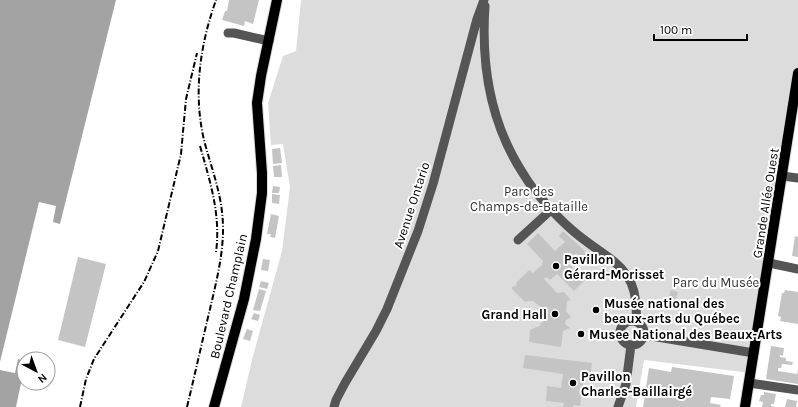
<svg xmlns="http://www.w3.org/2000/svg" width="798" height="407" font-family="Karla,sans-serif">
<style>
.green{fill:#dcdcdc}
.water{fill:#a3a3a3}
.building{fill:#c4c4c4}
.lines{fill:none;stroke-linecap:round;stroke-linejoin:round}
.major-casing{stroke:#dbdbdb;stroke-width:12}
.minor{stroke:#555;stroke-width:9}
.major{stroke:#000;stroke-width:10}
.rail{stroke:#000;stroke-width:2;stroke-dasharray:6 2 1 2;stroke-linecap:butt}
.poi-dot{fill:#000;stroke:#fff;stroke-width:1.5}
.labels{text-anchor:middle;stroke-width:4;stroke-linejoin:round;paint-order:stroke}
.park-label{font-size:13px;fill:#333;stroke:#fff}
.street-label{font-size:13px;fill:#000;stroke:#fff}
.poi-label{font-size:13px;font-weight:bold;fill:#000;stroke:#fff;text-anchor:start}
</style>
<rect width="100%" height="100%" fill="#fff"/>
<path class="green" d="M301,0H798V78L751,373L644,360L636,407H241L253,356L282,251L290,187L283,144L271,145L268,103L283,56L296,51Z"/>
<path class="water" d="M0,0H116L60,224L53,222L56,206L39,202L0,362Z
M18,359L24,361V369L16,407H0V370L15,373Z"/>
<path class="building" d="M229,0H259L253,24L245,21L244,26L222,20L225,11H227Z
M280,148L282,163L273,164L272,149Z
M281,165L282,177H274L273,166Z
M273,186L280,187L279,193H272Z
M272,194L280,195L279,204L272,203Z
M271,214L279,216L275,238L270,237L271,234H267Z
M563,231L585,251L584,252L586,254L582,259L576,253L568,263L585,280L574,291L557,274L550,280L546,277L544,279L557,293L564,292L571,300L567,301L566,311L571,317L566,320L565,324L570,328L563,331L561,347L529,342L530,330L541,325L540,323L543,322L545,315L541,313L544,310L533,301H528L525,302L512,289V287L517,285L516,283L529,270L533,273L542,265L543,261L527,244L538,233L555,251L565,242L559,236Z
M795,236L798,237V257L792,256Z
M78,257L106,264L85,347L58,340Z
M263,259L270,260L268,271L261,270Z
M261,281L269,283L267,289L259,287Z
M259,289L266,291L260,311L253,310Z
M671,290L678,292L675,303L668,301Z
M785,290L798,292V324L780,321L781,317L778,316L782,293H784Z
M705,300L717,301L715,309L704,307Z
M254,313L260,315L258,321L251,319Z
M247,329L253,331L250,341L243,339Z
M771,346L784,348L783,356L780,355V357L786,358V361L793,362L792,365L782,364L781,368H778V371L797,374L798,370V384L766,379Z
M525,355L592,363L590,378L584,377L580,406L574,405L573,407H563L564,403L546,401L547,386L561,388L563,374L523,368Z
M672,367L734,376L730,399L711,397L710,403L721,405L720,407H643L649,368L671,372Z
M764,392L776,394L774,404H771V406L775,407H762L763,402L759,401L761,395H764Z
M787,399L797,401L796,407H785Z"/>
<g class="lines">
<g class="major-casing">
<path id="major" d="M214,407L244,299L256,239L262,193V173L257,103L261,76L277,0
M745,407L798,73"/>
</g>
<path class="minor" d="M485,6C481,65 491,125 524,175C534,192 557,217 572,230C607,261 640,264 636,320
M228,33H234L269,41
M782,176L798,178
M518,240L552,209
M769,263L798,269
M620 333a12 12 0 1 1 24 0a12 12 0 1 1-24 0Z
M645,335L754,353
M749,383L798,390
M334,407L336,400L345,383L376,331L387,309L418,231L433,184L477,19L484,0
M618,407L626,384L631,345"/>
<use href="#major" class="major"/>
<path class="rail" d="M200,146C210,181 221,215 216,252
M80,407L86,379L94,359L144,282L158,251L181,154L186,99L197,53
M187,407C195,374 202,342 210,309C216,283 223,256 223,229C223,196 212,171 204,140C193,93 200,45 216,0"/>
</g>
<g class="poi-dot">
<circle cx="556" cy="266" r="4"/>
<circle cx="596" cy="310" r="4"/>
<circle cx="555" cy="314" r="4"/>
<circle cx="581" cy="334" r="4"/>
<circle cx="573" cy="383" r="4"/>
</g>
<g class="labels">
<g class="park-label">
<text x="529" y="196">Parc des<tspan x="529" dy="15">Champs-de-Bataille</tspan></text>
<text x="716" y="287">Parc du Musée</text>
</g>
<g class="street-label">
<text transform="translate(765 203) rotate(-81)" y="5">Grande Allée Ouest</text>
<text transform="translate(411 205) rotate(-72)" y="5">Avenue Ontario</text>
<text transform="translate(228 296) rotate(-77)" y="5">Boulevard Champlain</text>
</g>
<g class="poi-label">
<text x="564" y="264">Pavillon<tspan x="564" dy="15">Gérard-Morisset</tspan></text>
<text x="604" y="308">Musée national des<tspan x="604" dy="15">beaux-arts du Québec</tspan></text>
<text x="547" y="319" text-anchor="end">Grand Hall</text>
<text x="589" y="339">Musee National des Beaux-Arts</text>
<text x="581" y="381">Pavillon<tspan x="581" dy="15">Charles-Baillairgé</tspan></text>
</g>
</g>
<g transform="translate(36 371) rotate(139)"><circle r="19" fill="#ffffff" stroke="#999999"/>
<path d="M0-3L7 15L0 10L-7 15Z" fill="#000000"/>
<text y="-6" font-size="11" font-weight="bold" text-anchor="middle" fill="#000000">N</text>
</g>
<path d="M654 34v6h93v-6" fill="none" stroke="#000000" stroke-width="2"/>
<text x="660" y="34" font-size="12" fill="#000000" stroke="#ffffff" stroke-width="3" paint-order="stroke">100 m</text>
</svg>
